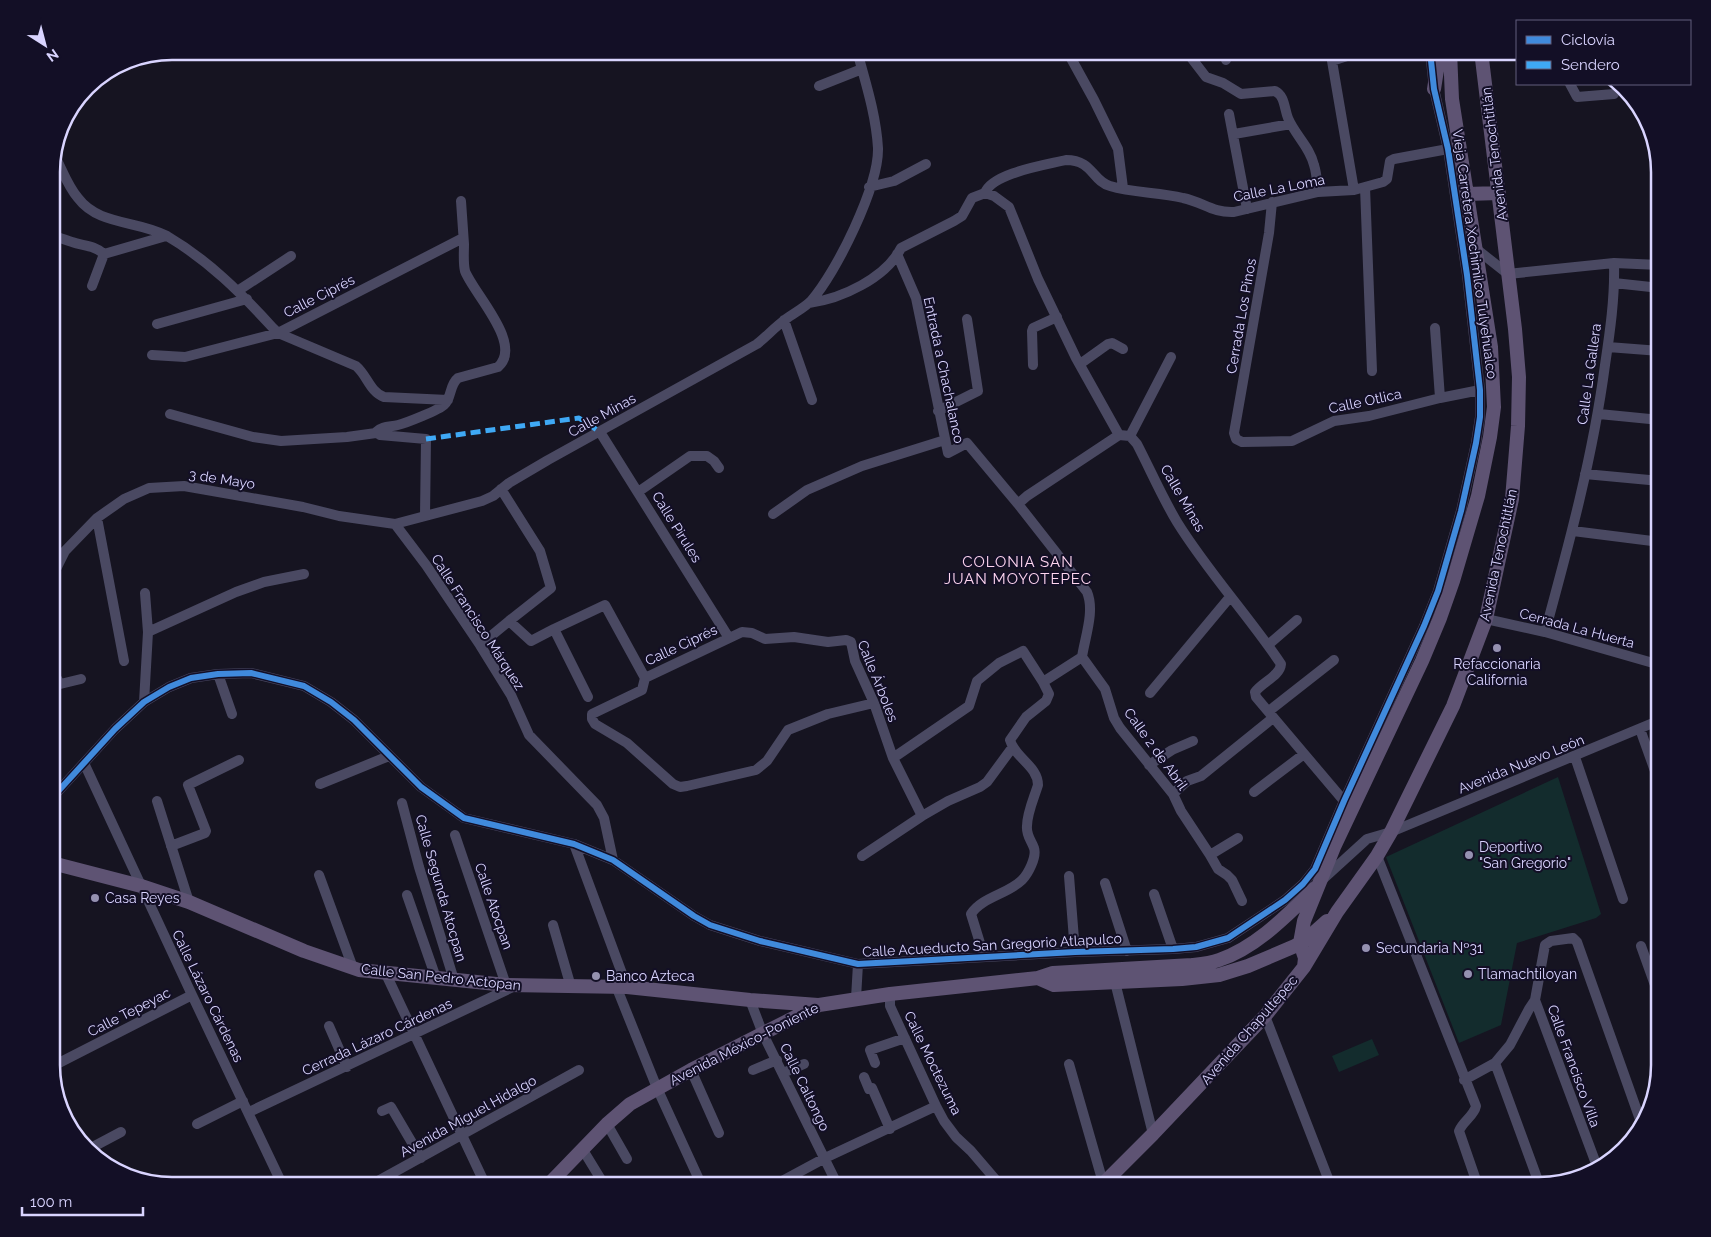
<svg xmlns="http://www.w3.org/2000/svg" width="1711" height="1237" font-family="Raleway,sans-serif">
<style>
.green{fill:#132c2d}
.lines{fill:none;stroke-linecap:round;stroke-linejoin:round}
.minor{stroke:#4a4962;stroke-width:10}
.major{stroke:#5e5373;stroke-width:14}
.quiet{stroke:#3fa9f5;stroke-width:5;stroke-dasharray:10 5;stroke-linecap:butt}
.cycleway-casing{stroke:#130f26;stroke-width:9}
.cycleway{stroke:#408adc;stroke-width:6}
.poi-dot{fill:#9591b1;stroke:#130f26;stroke-width:2}
.labels{text-anchor:middle;stroke-width:4;stroke-linejoin:round;paint-order:stroke}
.street-label{font-size:14px;fill:#d9d4ff;stroke:#130f26}
.poi-label{font-size:14px;fill:#d9d4ff;stroke:#130f26;text-anchor:start}
.neighbourhood-label{font-size:15px;letter-spacing:1px;fill:#ffd6f0;stroke:#130f26}
.rim{fill:none;stroke:#d9d4ff;stroke-width:2.5}
</style>
<rect width="100%" height="100%" fill="#161421"/>
<path class="green" d="M1558,777L1601,914L1596,918L1517,943L1501,1025L1459,1043L1386,857Z
M1372,1039L1379,1055L1339,1072L1332,1056Z"/>
<g class="lines">
<path class="minor" d="M1067,51L1094,100L1118,149L1123,188
M1186,51L1206,77L1223,83L1241,94L1275,91C1285,96 1284,108 1288,118C1295,135 1310,147 1314,165C1317,174 1317,183 1318,192
M1225,51L1226,60
M1570,84L1577,97L1614,94
M819,86L862,69
M1229,114L1247,209
M1234,134L1291,124
M54,154C62,169 67,185 78,198C99,226 138,220 167,236C208,260 241,293 273,328L278,333
M869,187L894,181L926,164
M1365,187L1372,371
M1354,190L1332,61L1362,51
M985,193L994,196L1009,207L1038,279L1076,358L1119,435L1130,436L1137,444C1150,469 1162,497 1177,522C1208,572 1248,615 1281,664C1280,676 1262,682 1255,692L1256,697L1344,801
M1272,202L1269,233L1234,433L1236,439L1242,442L1292,441L1334,421L1369,416L1440,398L1480,390
M52,236C59,237 65,240 72,242C83,246 94,245 104,254
M1475,248L1508,274L1614,263C1615,297 1610,332 1605,365C1593,456 1569,544 1545,632
M897,254L916,298L948,453L967,443L1018,504L1087,592C1095,611 1085,637 1082,657L1105,689L1114,718L1120,728L1173,794L1181,811L1210,855L1238,838
M1614,263L1660,265
M1614,283L1660,288
M92,286L104,254L166,236
M239,290L291,256
M809,303C841,299 886,278 901,248L954,221L962,216L972,198L985,193C992,173 1046,165 1066,160C1093,160 1092,181 1110,186C1133,193 1159,192 1183,198C1203,202 1212,213 1234,212L1318,192L1354,190L1383,182L1387,179L1390,161L1394,159L1448,149
M784,320L812,400
M157,324L247,299
M1435,328L1440,398
M1608,347L1660,351
M152,355L185,357L278,333
M1080,364L1108,344L1112,343L1123,349
M1033,365L1032,331L1033,328L1057,317
M448,400L384,397C370,392 367,375 356,366L278,333L463,238
M938,411L978,391L967,319
M170,414L253,437L281,441L347,437L376,433
M1599,414L1660,420
M600,432L729,638
M1130,436L1171,357
M1585,474L1660,481
M501,489L540,551L551,588L509,621
M638,492L690,456H707L714,461L719,468
M1018,504L1027,496L1119,435
M773,514L807,490L862,466L945,440
M425,516L426,439L380,435L376,432C382,426 390,427 398,425C406,423 439,410 444,405C452,398 449,385 458,378L498,367C524,344 473,293 465,271C463,263 464,252 464,244C463,230 462,215 461,201
M97,518L124,661
M395,524L426,565L480,645L511,695L529,735L597,805L604,818L613,860
M1573,531L1660,542
M52,577L65,551L97,518L124,499L149,488L184,486L303,507L339,516L395,524L482,501L493,496L509,483L548,460L757,344C767,336 776,326 786,319C794,313 804,308 811,301C836,273 879,186 878,148C876,115 866,84 857,51
M145,593L148,632
M1486,619L1545,632L1660,665
M554,629L588,697
M480,645L509,621L531,641L554,629L605,605L645,678
M1268,645L1297,620
M52,670L60,684
M218,674L232,714
M645,678L642,690L592,714V719L595,724L627,743L673,784L680,787L687,786L756,770L767,761L788,730L828,714L874,703
M645,678L742,632L752,633L765,639L794,637L828,642L846,640L851,642L855,661L874,703L893,758L922,816
M1043,682L1082,657
M52,686L81,679
M1150,693L1230,597
M144,702L148,632L236,592L264,582L304,574
M1269,711L1334,660
M1640,729L1660,785
M1575,757L1623,899
M893,758L969,706L977,681L999,663L1023,651L1043,682L1049,694L1046,701L1026,717L1010,740C1015,758 1038,766 1038,785C1034,798 1027,813 1027,826C1026,835 1031,840 1034,848C1037,857 1028,874 1022,880C1008,894 982,897 971,914L984,956
M84,763L192,995L283,1186
M1149,765L1172,750L1193,741
M320,784L389,756
M1254,792L1304,754
M1173,794L1187,781L1201,776L1273,718
M52,798L115,729L144,702L169,687L191,678L218,674L251,673L304,686L331,702L354,720L421,787L464,818L574,844L613,860L694,916L710,925L760,941L858,964L1075,952L1173,949L1196,947L1228,938L1285,900L1303,884L1315,869L1344,801L1424,626L1438,591L1461,511L1476,443L1480,417V390L1467,275L1448,149L1434,89L1430,51
M157,801L189,902
M402,803L419,867L454,980
M455,835L506,985
M574,844L627,987
M171,846L205,833L206,831L188,785L239,760
M1210,855L1218,869L1227,875L1232,880L1242,901
M862,856L922,816L948,801L980,787L987,782L1012,748
M1377,856L1476,1106C1474,1116 1463,1121 1459,1131L1478,1186
M319,875L353,968
M1069,876L1075,952
M1322,880L1367,839L1391,832L1660,720
M1105,883L1127,951
M1154,894L1173,949
M407,895L436,978
M553,925L571,987
M1641,946L1660,999
M385,972L486,1186
M1115,982L1153,1134
M616,986L657,1088L702,1186
M890,994V1006L936,1106L944,1121L956,1137L971,1151L1001,1186
M856,998L858,964
M750,1000L763,1034L838,1186
M1535,1000L1598,1169
M1265,1016L1331,1186
M329,1026L347,1067
M875,1063L870,1050L905,1038
M1495,1063L1540,1186
M1069,1064L1104,1186
M51,1067L192,995
M691,1070L719,1133
M753,1070L777,1060
M783,1073L804,1064
M864,1077L869,1089L872,1088L890,1129
M1464,1080L1495,1063L1510,1045L1529,1009L1535,1000L1545,945L1551,941L1573,938L1577,942L1642,1125
M59,1103L78,1136
M382,1111L391,1107L421,1158
M249,1112L515,986
M197,1124L243,1101
M607,1124L627,1159
M89,1149L121,1132
M583,1150L605,1186
M168,1183L169,1185
M369,1186L579,1070
M773,1186L825,1158L936,1106"/>
<path class="major" d="M1434,89L1440,51
M1467,194L1499,193
M52,863L141,886L189,902L304,951L359,970L506,985L627,987L750,1000L818,1005
M1304,967L1305,958L1300,943L1304,921L1334,847L1422,661L1440,618L1453,581L1478,496L1490,437L1494,407L1491,347L1452,99L1450,51
M1038,978L1054,985L1182,979L1219,975L1248,966L1295,946L1308,938L1327,921
M547,1186L607,1124L630,1104L691,1070L819,1005L890,994L1038,978L1053,973L1192,965C1201,964 1211,963 1219,960C1257,947 1287,915 1315,888
M1101,1186L1153,1134L1265,1016L1304,967L1337,912L1377,856L1391,832L1453,706L1486,619L1512,499L1518,426L1519,377L1515,329L1481,51"/>
<path class="quiet" d="M426,439L579,418L600,432"/>
<g class="cycleway-casing">
<path id="cycleway" d="M52,798L115,729L144,702L169,687L191,678L218,674L251,673L304,686L331,702L354,720L421,787L464,818L574,844L613,860L694,916L710,925L760,941L858,964L1075,952L1173,949L1196,947L1228,938L1285,900L1303,884L1315,869L1344,801L1424,626L1438,591L1461,511L1476,443L1480,417V390L1467,275L1448,149L1434,89L1430,51"/>
</g>
<use href="#cycleway" class="cycleway"/>
</g>
<g class="poi-dot">
<circle cx="1497" cy="648" r="5"/>
<circle cx="1469" cy="855" r="5"/>
<circle cx="95" cy="898" r="5"/>
<circle cx="1366" cy="948" r="5"/>
<circle cx="1468" cy="974" r="5"/>
<circle cx="596" cy="976" r="5"/>
</g>
<g class="labels">
<g class="street-label">
<text transform="translate(1494 154) rotate(-97)" y="5">Avenida Tenochtitlán</text>
<text transform="translate(1279 188) rotate(-11)" y="5">Calle La Loma</text>
<text transform="translate(1475 254) rotate(82)" y="5">Vieja Carretera Xochimilco Tulyehualco</text>
<text transform="translate(319 296) rotate(-27)" y="5">Calle Ciprés</text>
<text transform="translate(1241 316) rotate(-80)" y="5">Cerrada Los Pinos</text>
<text transform="translate(944 370) rotate(78)" y="5">Entrada a Chachalanco</text>
<text transform="translate(1589 374) rotate(-82)" y="5">Calle La Gallera</text>
<text transform="translate(1365 401) rotate(-12)" y="5">Calle Otlica</text>
<text transform="translate(602 415) rotate(-29)" y="5">Calle Minas</text>
<text transform="translate(222 479) rotate(9)" y="5">3 de Mayo</text>
<text transform="translate(1183 498) rotate(60)" y="5">Calle Minas</text>
<text transform="translate(677 527) rotate(58)" y="5">Calle Pirules</text>
<text transform="translate(1498 555) rotate(-78)" y="5">Avenida Tenochtitlán</text>
<text transform="translate(478 622) rotate(57)" y="5">Calle Francisco Márquez</text>
<text transform="translate(1577 628) rotate(15)" y="5">Cerrada La Huerta</text>
<text transform="translate(681 645) rotate(-25)" y="5">Calle Ciprés</text>
<text transform="translate(878 681) rotate(68)" y="5">Calle Árboles</text>
<text transform="translate(1156 749) rotate(54)" y="5">Calle 2 de Abril</text>
<text transform="translate(1521 764) rotate(-22)" y="5">Avenida Nuevo León</text>
<text transform="translate(441 888) rotate(74)" y="5">Calle Segunda Atocpan</text>
<text transform="translate(494 906) rotate(71)" y="5">Calle Atocpan</text>
<text transform="translate(992 945) rotate(-3)" y="5">Calle Acueducto San Gregorio Atlapulco</text>
<text transform="translate(441 977) rotate(6)" y="5">Calle San Pedro Actopan</text>
<text transform="translate(208 996) rotate(64)" y="5">Calle Lázaro Cárdenas</text>
<text transform="translate(129 1012) rotate(-27)" y="5">Calle Tepeyac</text>
<text transform="translate(1249 1030) rotate(-49)" y="5">Avenida Chapultepec</text>
<text transform="translate(377 1037) rotate(-25)" y="5">Cerrada Lázaro Cárdenas</text>
<text transform="translate(744 1044) rotate(-27)" y="5">Avenida México-Poniente</text>
<text transform="translate(933 1063) rotate(64)" y="5">Calle Moctezuma</text>
<text transform="translate(1574 1066) rotate(70)" y="5">Calle Francisco Villa</text>
<text transform="translate(805 1087) rotate(64)" y="5">Calle Caltongo</text>
<text transform="translate(468 1116) rotate(-29)" y="5">Avenida Miguel Hidalgo</text>
</g>
<g class="poi-label">
<text x="1497" y="669" text-anchor="middle">Refaccionaria<tspan x="1497" dy="16">California</tspan></text>
<text x="1479" y="852">Deportivo<tspan x="1479" dy="16">"San Gregorio"</tspan></text>
<text x="105" y="903">Casa Reyes</text>
<text x="1376" y="953">Secundaria Nº31</text>
<text x="1478" y="979">Tlamachtiloyan</text>
<text x="606" y="981">Banco Azteca</text>
</g>
<g class="neighbourhood-label">
<text x="1018" y="567">COLONIA SAN<tspan x="1018" dy="17">JUAN MOYOTEPEC</tspan></text>
</g>
</g>
<path d="M0 0H1711V1237H0ZM172 60H1539A112 112 0 0 1 1651 172V1065A112 112 0 0 1 1539 1177H172A112 112 0 0 1 60 1065V172A112 112 0 0 1 172 60Z" fill="#130f26" fill-rule="evenodd"/>
<path class="rim" d="M172 60H1539A112 112 0 0 1 1651 172V1065A112 112 0 0 1 1539 1177H172A112 112 0 0 1 60 1065V172A112 112 0 0 1 172 60Z"/>
<rect x="1516" y="20" width="175" height="65" fill="#130f26" stroke="#625e7d"/>
<rect x="1526" y="36" width="25" height="8" fill="#408adc" stroke="#625e7d"/>
<text x="1561" y="45" font-size="15" fill="#d9d4ff">Ciclovía</text>
<rect x="1526" y="61" width="25" height="8" fill="#3fa9f5" stroke="#625e7d"/>
<text x="1561" y="70" font-size="15" fill="#d9d4ff">Sendero</text>
<g transform="translate(45 45) rotate(144)" stroke="#130f26" stroke-width="4" paint-order="stroke">
<path d="M0-4L9 19L0 12L-9 19Z" fill="#d9d4ff"/>
<text y="-8" font-size="14" font-weight="bold" text-anchor="middle" fill="#d9d4ff">N</text>
</g>
<path d="M22 1207v8h121v-8" fill="none" stroke="#d9d4ff" stroke-width="2.5"/>
<text x="30" y="1207" font-size="15" fill="#d9d4ff" stroke="#130f26" stroke-width="4" paint-order="stroke">100 m</text>
</svg>
